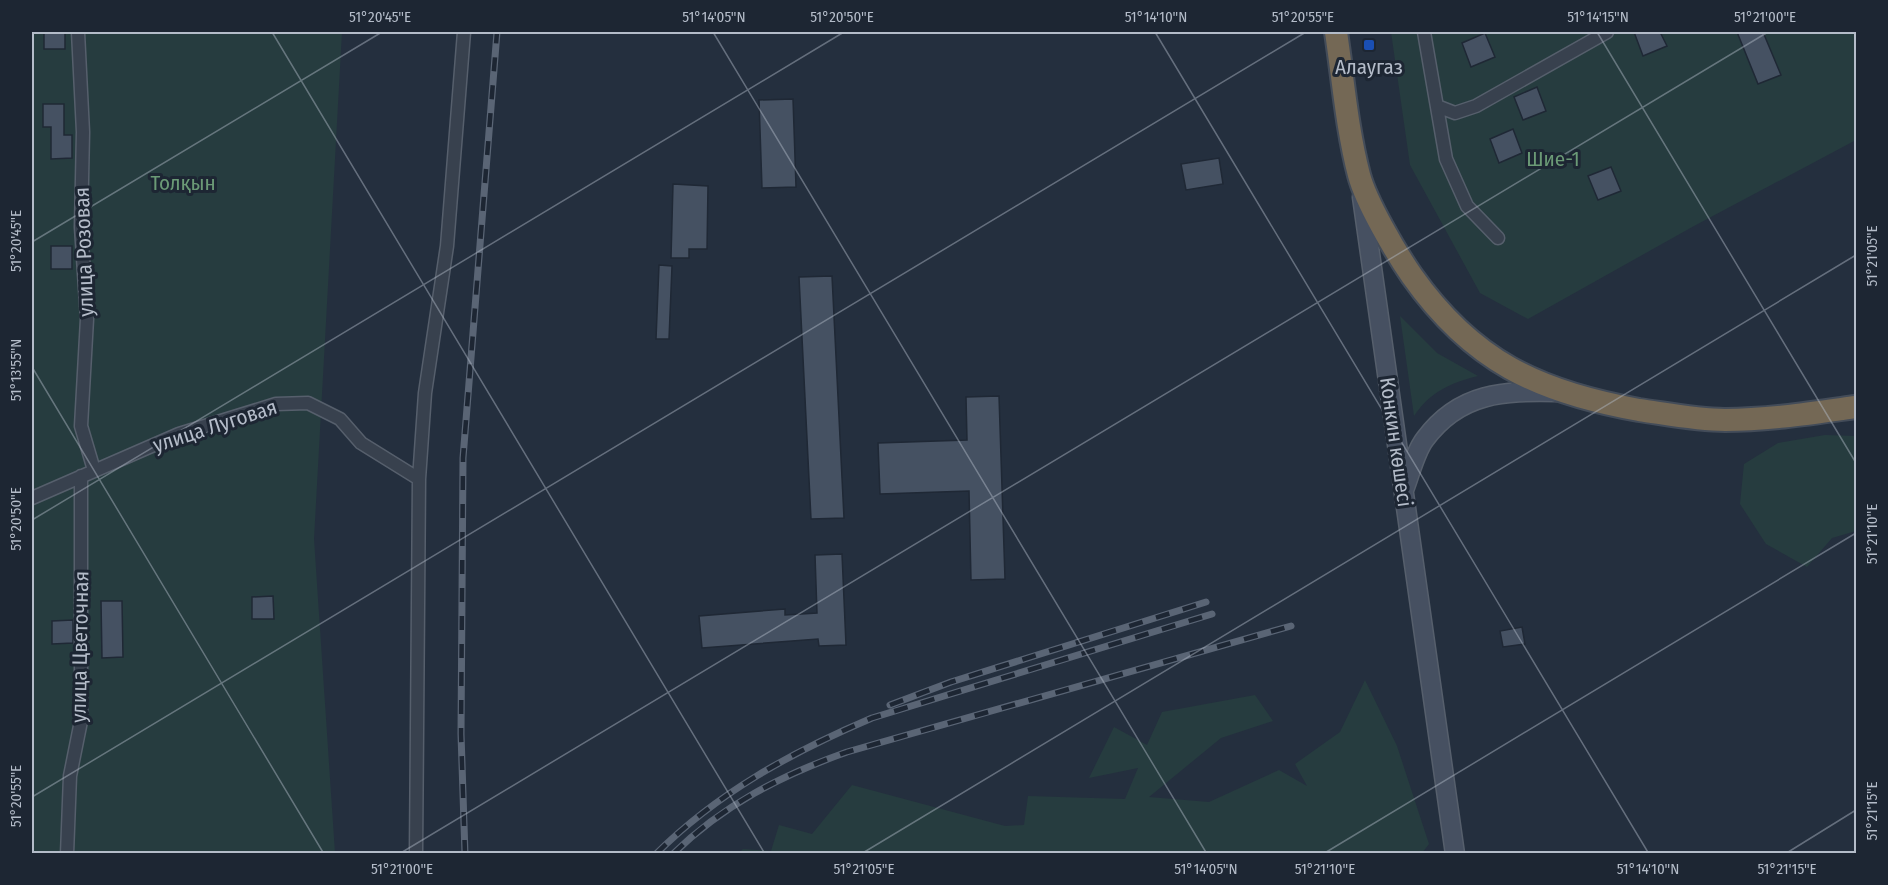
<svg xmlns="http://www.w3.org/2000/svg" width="1888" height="885" font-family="'Fira Sans Condensed',sans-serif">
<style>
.green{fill:#263c3f}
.building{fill:#455162;stroke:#1f2835;stroke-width:1.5}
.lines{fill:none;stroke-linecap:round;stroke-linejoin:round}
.street-casing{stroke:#565f6c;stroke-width:15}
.secondary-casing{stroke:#565f6c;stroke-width:21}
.highway-casing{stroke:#434c59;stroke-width:26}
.street{stroke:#38414e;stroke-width:12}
.secondary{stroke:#465061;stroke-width:18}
.highway{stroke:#746855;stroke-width:22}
.rail-casing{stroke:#5a6575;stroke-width:7}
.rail{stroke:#1d2633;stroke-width:4.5;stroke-dasharray:14;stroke-linecap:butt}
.ticks{fill:none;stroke:#b4bcc9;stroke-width:1.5;stroke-opacity:0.45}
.transit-dot{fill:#1a4fb4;stroke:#1d2633;stroke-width:2}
.labels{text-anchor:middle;stroke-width:6;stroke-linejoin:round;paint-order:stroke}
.poi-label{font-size:21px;fill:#b4bcc9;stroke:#1d2633}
.park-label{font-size:21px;fill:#6b9a76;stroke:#1d2633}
.street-label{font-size:21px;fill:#b4bcc9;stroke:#1d2633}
.neatline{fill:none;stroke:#b4bcc9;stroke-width:2}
.ticks-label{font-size:15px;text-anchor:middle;fill:#b4bcc9}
</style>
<rect width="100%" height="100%" fill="#242f3e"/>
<path class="green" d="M32,32H342L314,539L335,853H32Z
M1391,32H1856V140L1694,226L1528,319L1480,293L1410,165Z
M1400,316L1437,353L1478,376C1450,383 1430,392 1414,416Z
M1825,435L1856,436V531L1832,538L1807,567L1766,544L1740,504L1744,464L1778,443Z
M1365,680L1397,746L1429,844L1422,853H739L743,849L771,851L779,825L812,834L852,785L1005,826L1024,825L1028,796L1125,799L1138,768L1089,778L1114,727L1147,745L1162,712L1255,695L1273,721L1221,738L1149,797L1209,802L1279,770L1307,786L1295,764L1340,732Z"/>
<path class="building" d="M44,32H65V49H44Z
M1634,32H1660L1667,46L1643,56Z
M1737,32H1763L1781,75L1758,84Z
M1485,33L1495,57L1471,67L1462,43Z
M1537,87L1546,111L1523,120L1514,97Z
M793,99L796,187L762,188L759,100Z
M43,104H64V135H72V158L51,159V127H43Z
M1513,129L1522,153L1499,163L1490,139Z
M1219,158L1223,184L1186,190L1181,164Z
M1611,167L1621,191L1598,200L1588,176Z
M673,184L708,186L707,249H689V258H671Z
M51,246H72V269H51Z
M659,265L672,266L669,339H656Z
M832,276L844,518L811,519L799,277Z
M999,396L1005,579L971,580L969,491L880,494L878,443L967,440L966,397Z
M842,554L846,645L819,646L818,639L702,648L699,616L785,609V615L817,613L815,555Z
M273,596L274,619H252V597Z
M101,601H122L123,657L102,658Z
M73,620V643L52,644V621Z
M1522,627L1525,644L1503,647L1500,631Z"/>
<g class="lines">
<g class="street-casing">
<path id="street" d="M78,32L83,132L81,227L87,319L81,426L94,470
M1424,32L1446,159L1467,206L1498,238
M1437,106L1455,113L1476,106L1607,32
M32,498L179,434L276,404L308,403L340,419L361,443L419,479
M67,854L70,776L81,721V476
M416,854L419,479L425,393L447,246L464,32"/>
</g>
<g class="secondary-casing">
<path id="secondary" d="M1362,197L1455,854
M1404,490C1410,475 1415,452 1425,439C1460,392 1504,391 1557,392"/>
</g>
<g class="highway-casing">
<path id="highway" d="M1336,32C1343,79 1347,129 1359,175C1366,202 1396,253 1412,276C1472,361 1538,392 1639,410C1667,414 1697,420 1725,420C1769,420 1813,413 1856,407"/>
</g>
<use href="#street" class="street"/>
<use href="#secondary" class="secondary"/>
<use href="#highway" class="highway"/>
<g class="rail-casing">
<path id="rail" d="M890,705L951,682L1206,602
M465,854L461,734L463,458L497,32
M656,854C717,793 792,752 872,718L1212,614
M673,854C723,805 782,775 847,752L1291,626"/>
</g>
<use href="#rail" class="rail"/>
</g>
<path class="ticks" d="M272,32L765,854M713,32L1207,854M1155,32L1649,854M1597,32L1856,463M32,242L382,32M32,367L324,854M32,520L844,32M32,797L1306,32M399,854L1768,32M861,854L1856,255M1323,854L1856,533M1785,854L1856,810"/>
<rect class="transit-dot" x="1363" y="39" width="12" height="12" rx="3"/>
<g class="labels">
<g class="poi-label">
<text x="1369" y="74">Алаугаз</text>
</g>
<g class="park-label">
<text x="1553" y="166">Шие-1</text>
<text x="183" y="190">Толқын</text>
</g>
<g class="street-label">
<text transform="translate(84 252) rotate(-92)" y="7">улица Розовая</text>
<text transform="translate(215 426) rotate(-18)" y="7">улица Луговая</text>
<text transform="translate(1396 442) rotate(82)" y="7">Конкин көшесі</text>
<text transform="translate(80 647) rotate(-89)" y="7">улица Цветочная</text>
</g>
</g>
<rect width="1888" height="885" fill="none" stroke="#1d2633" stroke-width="66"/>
<rect x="33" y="33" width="1822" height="819" class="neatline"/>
<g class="ticks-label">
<text x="380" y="22">51°20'45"E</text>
<text x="714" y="22">51°14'05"N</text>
<text x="842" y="22">51°20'50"E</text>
<text x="1156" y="22">51°14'10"N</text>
<text x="1303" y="22">51°20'55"E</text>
<text x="1598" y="22">51°14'15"N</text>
<text x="1765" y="22">51°21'00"E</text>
<text transform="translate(16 241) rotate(-90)" y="5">51°20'45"E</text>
<text transform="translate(1872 256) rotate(-90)" y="5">51°21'05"E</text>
<text transform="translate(16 370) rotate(-90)" y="5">51°13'55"N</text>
<text transform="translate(16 519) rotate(-90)" y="5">51°20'50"E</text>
<text transform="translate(1872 534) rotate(-90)" y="5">51°21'10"E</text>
<text transform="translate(16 796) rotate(-90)" y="5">51°20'55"E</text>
<text transform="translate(1872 811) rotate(-90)" y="5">51°21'15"E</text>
<text x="402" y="874">51°21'00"E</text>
<text x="864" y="874">51°21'05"E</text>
<text x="1206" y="874">51°14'05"N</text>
<text x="1325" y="874">51°21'10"E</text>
<text x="1648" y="874">51°14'10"N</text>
<text x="1787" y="874">51°21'15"E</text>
</g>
</svg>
